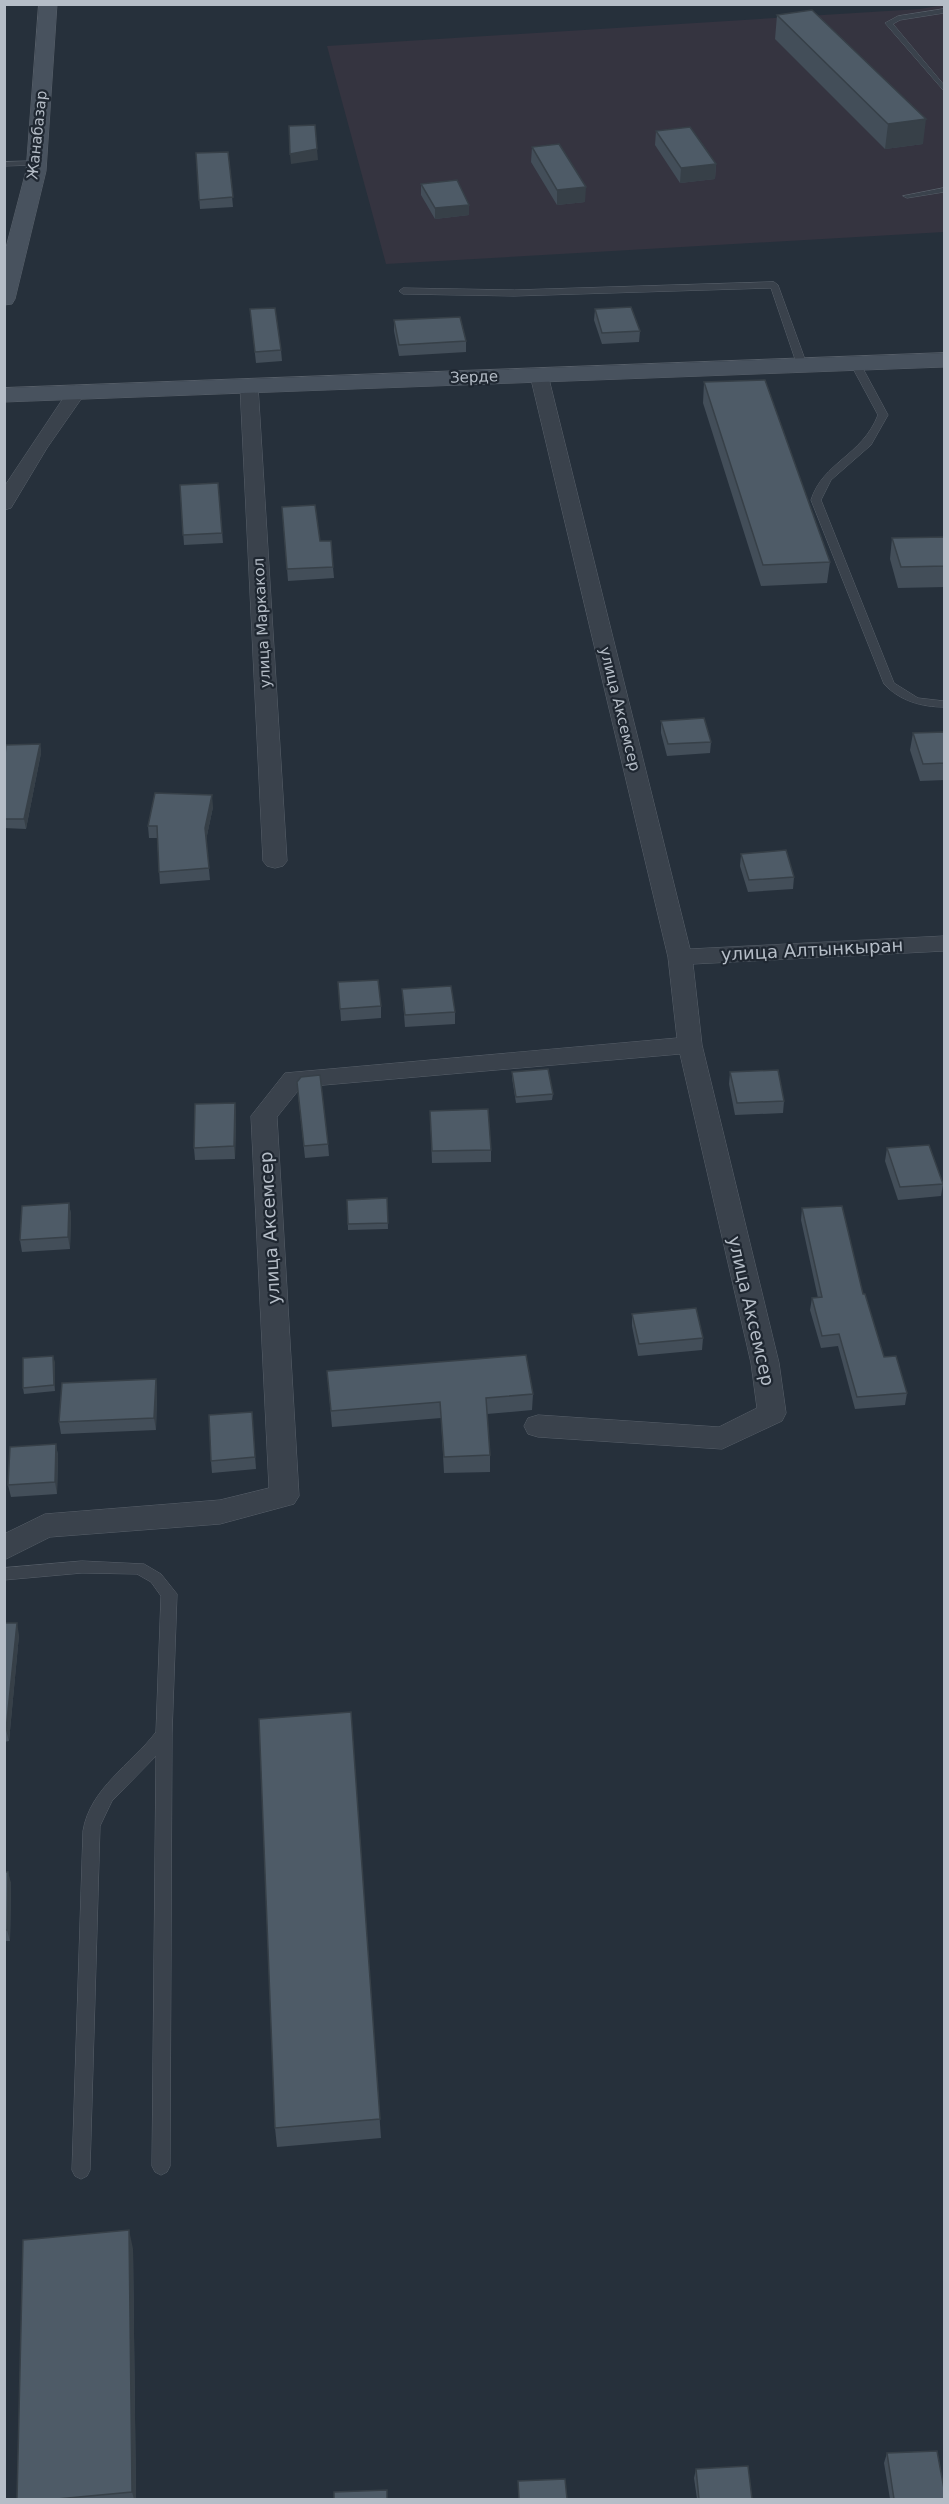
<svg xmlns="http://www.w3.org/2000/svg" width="949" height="2504" font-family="'DejaVu Sans',sans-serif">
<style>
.medical{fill:#353440}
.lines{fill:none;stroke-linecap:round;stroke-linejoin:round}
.lane-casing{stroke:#58606a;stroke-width:1}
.street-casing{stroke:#58606a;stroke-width:1}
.secondary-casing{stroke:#58606a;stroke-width:1}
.lane{fill:#3a424c;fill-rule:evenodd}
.street{fill:#3a424c;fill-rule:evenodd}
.secondary{fill:#48525e;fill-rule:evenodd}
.wall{fill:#434e59}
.shaded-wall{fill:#374048}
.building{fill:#4e5b67;stroke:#374048;stroke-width:1.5}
.labels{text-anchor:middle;stroke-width:4.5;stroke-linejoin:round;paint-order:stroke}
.far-street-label{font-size:15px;fill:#b5bdc7;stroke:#1f2731}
.street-label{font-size:18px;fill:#b5bdc7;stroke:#1f2731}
</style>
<rect width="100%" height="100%" fill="#26303b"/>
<path class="medical" d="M944,5V232L386,264L327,46L920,9Z"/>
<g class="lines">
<g class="lane-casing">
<path id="lane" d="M944,9V13L900,20L893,24L944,85V91L885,23L898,16Z
M39,161L40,163L36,165L4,166V162Z
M944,188V192L907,198L903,196Z
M774,282L778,285L807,365L805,367L797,365L771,288L514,296L403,294L399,291L403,288L514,290Z
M855,360L860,363L888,415L871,445L831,480L821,500L894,683L918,698L944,701V707C922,707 900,701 884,684L811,500C823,462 862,456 878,415L850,363Z
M82,1561L144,1564L161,1574L177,1594L172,1734L170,2166L167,2172L161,2175L155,2172L152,2166L156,1756L112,1801L100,1826L90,2170L87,2176L81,2179L75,2176L72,2170L83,1831C90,1788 131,1765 156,1732L161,1596L151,1582L137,1574L82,1573L4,1580V1568Z"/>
</g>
<g class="street-casing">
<path id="street" d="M539,370L545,371L548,375L690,949L944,936V951L693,964L702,1045L779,1363L786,1413L782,1421L722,1449L538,1437L528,1434L524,1426L528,1418L538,1415L719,1427L757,1408L751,1363L680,1054L301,1087L277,1117L299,1496L294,1504L220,1524L50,1537L4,1560V1534L45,1514L220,1500L269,1488L251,1116L285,1073L677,1038L668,957L530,375L533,371Z
M249,380L255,382L258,386L287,861L283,866L275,868L267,866L263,861L240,386L243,382Z
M77,386L84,388L86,392L47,448L11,508L4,510V487L70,388Z"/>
</g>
<g class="secondary-casing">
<path id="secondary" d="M39,4H57L46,171L15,299L12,304L4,305V255L26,171Z
M944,353V367L4,402V388Z"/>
</g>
<use href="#lane" class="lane"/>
<use href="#street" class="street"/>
<use href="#secondary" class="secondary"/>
</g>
<path class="wall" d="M777,15L923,144L885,149L775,39Z
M656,131L716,164L715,179L680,183L655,145Z
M532,147L585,202L557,205L531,162Z
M228,152L233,207L200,209L196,153Z
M421,184L469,205V215L435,219L421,195Z
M250,309L281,350L282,361L256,363Z
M595,309L640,331L639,342L602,344L594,320Z
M394,320L466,341V352L399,356L394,331Z
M704,382L830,562L827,583L761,586L703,403Z
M218,483L223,543L184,545L180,485Z
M282,507L320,541L333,567L334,578L288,581Z
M945,537V587L898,588L890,559L892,538Z
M661,721L711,742L710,753L667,756L661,733Z
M945,732V780L920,781L910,750L913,733Z
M40,744L41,753L26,829L4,828V765Z
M213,807L206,840L210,880L160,884L157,838H149L148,826Z
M741,854L794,877L793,889L748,892L740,866Z
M338,982L381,1006V1018L341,1021Z
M402,989L455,1012V1024L405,1027Z
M512,1072L553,1094L552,1100L516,1103L512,1078Z
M730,1072L784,1101L783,1113L735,1115L729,1084Z
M298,1094L328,1144L329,1156L305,1158Z
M235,1103L236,1115L235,1159L195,1160L194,1148Z
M430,1111L491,1150V1162L432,1163Z
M887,1148L943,1184L941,1196L898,1200L885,1161Z
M387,1198L388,1229L348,1230L347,1200Z
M69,1203L71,1215L70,1249L22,1252L20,1240Z
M802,1208L863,1294L884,1357L907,1393L905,1405L855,1409L838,1346L821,1348L810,1310L812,1298H818L801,1220Z
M632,1314L703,1338L702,1350L638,1356L632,1326Z
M55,1362V1391L24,1394L23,1388Z
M327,1371L533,1394L532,1410L487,1414L490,1455V1472L444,1473L441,1418L332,1427Z
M156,1379L157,1391L156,1430L61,1434L59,1422Z
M252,1412L256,1469L212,1473L211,1461Z
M56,1444L58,1456L57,1494L11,1497L8,1485Z
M4,1623L19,1635L9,1741L4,1742Z
M351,1712L381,2138L277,2147L275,2128Z
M4,1872L11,1883L10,1941H4Z
M133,2249L136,2499H17Z
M887,2453L945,2499H890L884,2463Z
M696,2469L752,2499H697L694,2478Z"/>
<path class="shaded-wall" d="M926,119L923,144L885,149L888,124Z
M317,149L318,160L291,164L290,154Z
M716,164L715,179L680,183L681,168Z
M586,187L585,202L557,205V190Z
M469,205V215L435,219V208Z
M40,744L41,753L26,829L24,819Z
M212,795L213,807L206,840L205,828Z
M235,1103L236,1115L235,1159L234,1146Z
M69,1203L71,1215L70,1249L68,1237Z
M53,1356L55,1362V1391L54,1385Z
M156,1379L157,1391L156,1430L154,1418Z
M56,1444L58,1456L57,1494L55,1482Z
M17,1623L19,1635L9,1741L6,1730Z
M8,1872L11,1883L10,1941L7,1930Z
M129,2230L133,2249L136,2499H134L132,2492Z"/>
<path class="building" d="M812,10L926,119L888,124L777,15Z
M315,125L317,149L290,154L289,126Z
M690,127L716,164L681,168L656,131Z
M559,144L586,187L557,190L532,147Z
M228,152L233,197L199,200L196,153Z
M457,180L469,205L435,208L421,184Z
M631,307L640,331L602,333L595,309Z
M275,308L281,350L255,352L250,309Z
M460,317L466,341L399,345L394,320Z
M765,380L830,562L763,565L704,382Z
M218,483L222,533L183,535L180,485Z
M315,505L320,541H331L333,567L287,569L282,507Z
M945,537V566L901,567L892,538Z
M704,718L711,742L668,744L661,721Z
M945,732V763L923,764L913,733Z
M40,744L24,819H4V765L6,745Z
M155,793L212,795L205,828L209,868L159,872L157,826H148Z
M786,850L794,877L749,880L741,854Z
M378,980L381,1006L340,1009L338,982Z
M451,986L455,1012L405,1015L402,989Z
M548,1069L553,1094L516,1097L512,1072Z
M778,1070L784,1101L737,1103L730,1072Z
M320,1075L328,1144L304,1146L297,1082L301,1077Z
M235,1103L234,1146L194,1148L195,1104Z
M488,1109L491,1150L432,1151L430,1111Z
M929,1145L943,1184L900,1187L887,1148Z
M387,1198L388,1223L348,1224L347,1200Z
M69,1203L68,1237L20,1240L22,1206Z
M842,1206L863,1294H865L884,1357L896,1356L907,1393L857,1397L839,1334L822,1336L812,1298L822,1297L802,1208Z
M696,1308L703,1338L639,1344L632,1314Z
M526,1355L533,1394L486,1398L490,1455L444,1457L440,1402L331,1411L327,1371Z
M53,1356L54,1385L23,1388V1358Z
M156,1379L154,1418L59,1422L62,1383Z
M252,1412L255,1457L211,1461L209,1415Z
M56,1444L55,1482L8,1485L10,1447Z
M4,1623H17L6,1730H4Z
M351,1712L380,2119L275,2128L259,1719Z
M4,1872H8L7,1930H4Z
M129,2230L132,2492L57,2499H17L23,2240Z
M937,2451L945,2494V2499H894L887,2453Z
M748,2466L752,2499H699L696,2469Z
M565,2479L567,2499H519L518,2481Z
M387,2490V2499H334V2492Z"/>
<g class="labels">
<g class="far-street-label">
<text transform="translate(37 135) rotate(-84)" y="5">Жанабазар</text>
<text transform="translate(474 377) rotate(-2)" y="5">Зерде</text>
<text transform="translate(262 623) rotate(-93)" y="5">улица Маркакол</text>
<text transform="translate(620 709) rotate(76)" y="5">улица Аксемсер</text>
</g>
<g class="street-label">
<text transform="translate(812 950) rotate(-3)" y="6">улица Алтынкыран</text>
<text transform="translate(270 1228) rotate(-93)" y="6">улица Аксемсер</text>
<text transform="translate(751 1311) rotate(77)" y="6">улица Аксемсер</text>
</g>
</g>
<rect width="949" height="2504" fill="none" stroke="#b5bdc7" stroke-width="12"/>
</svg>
